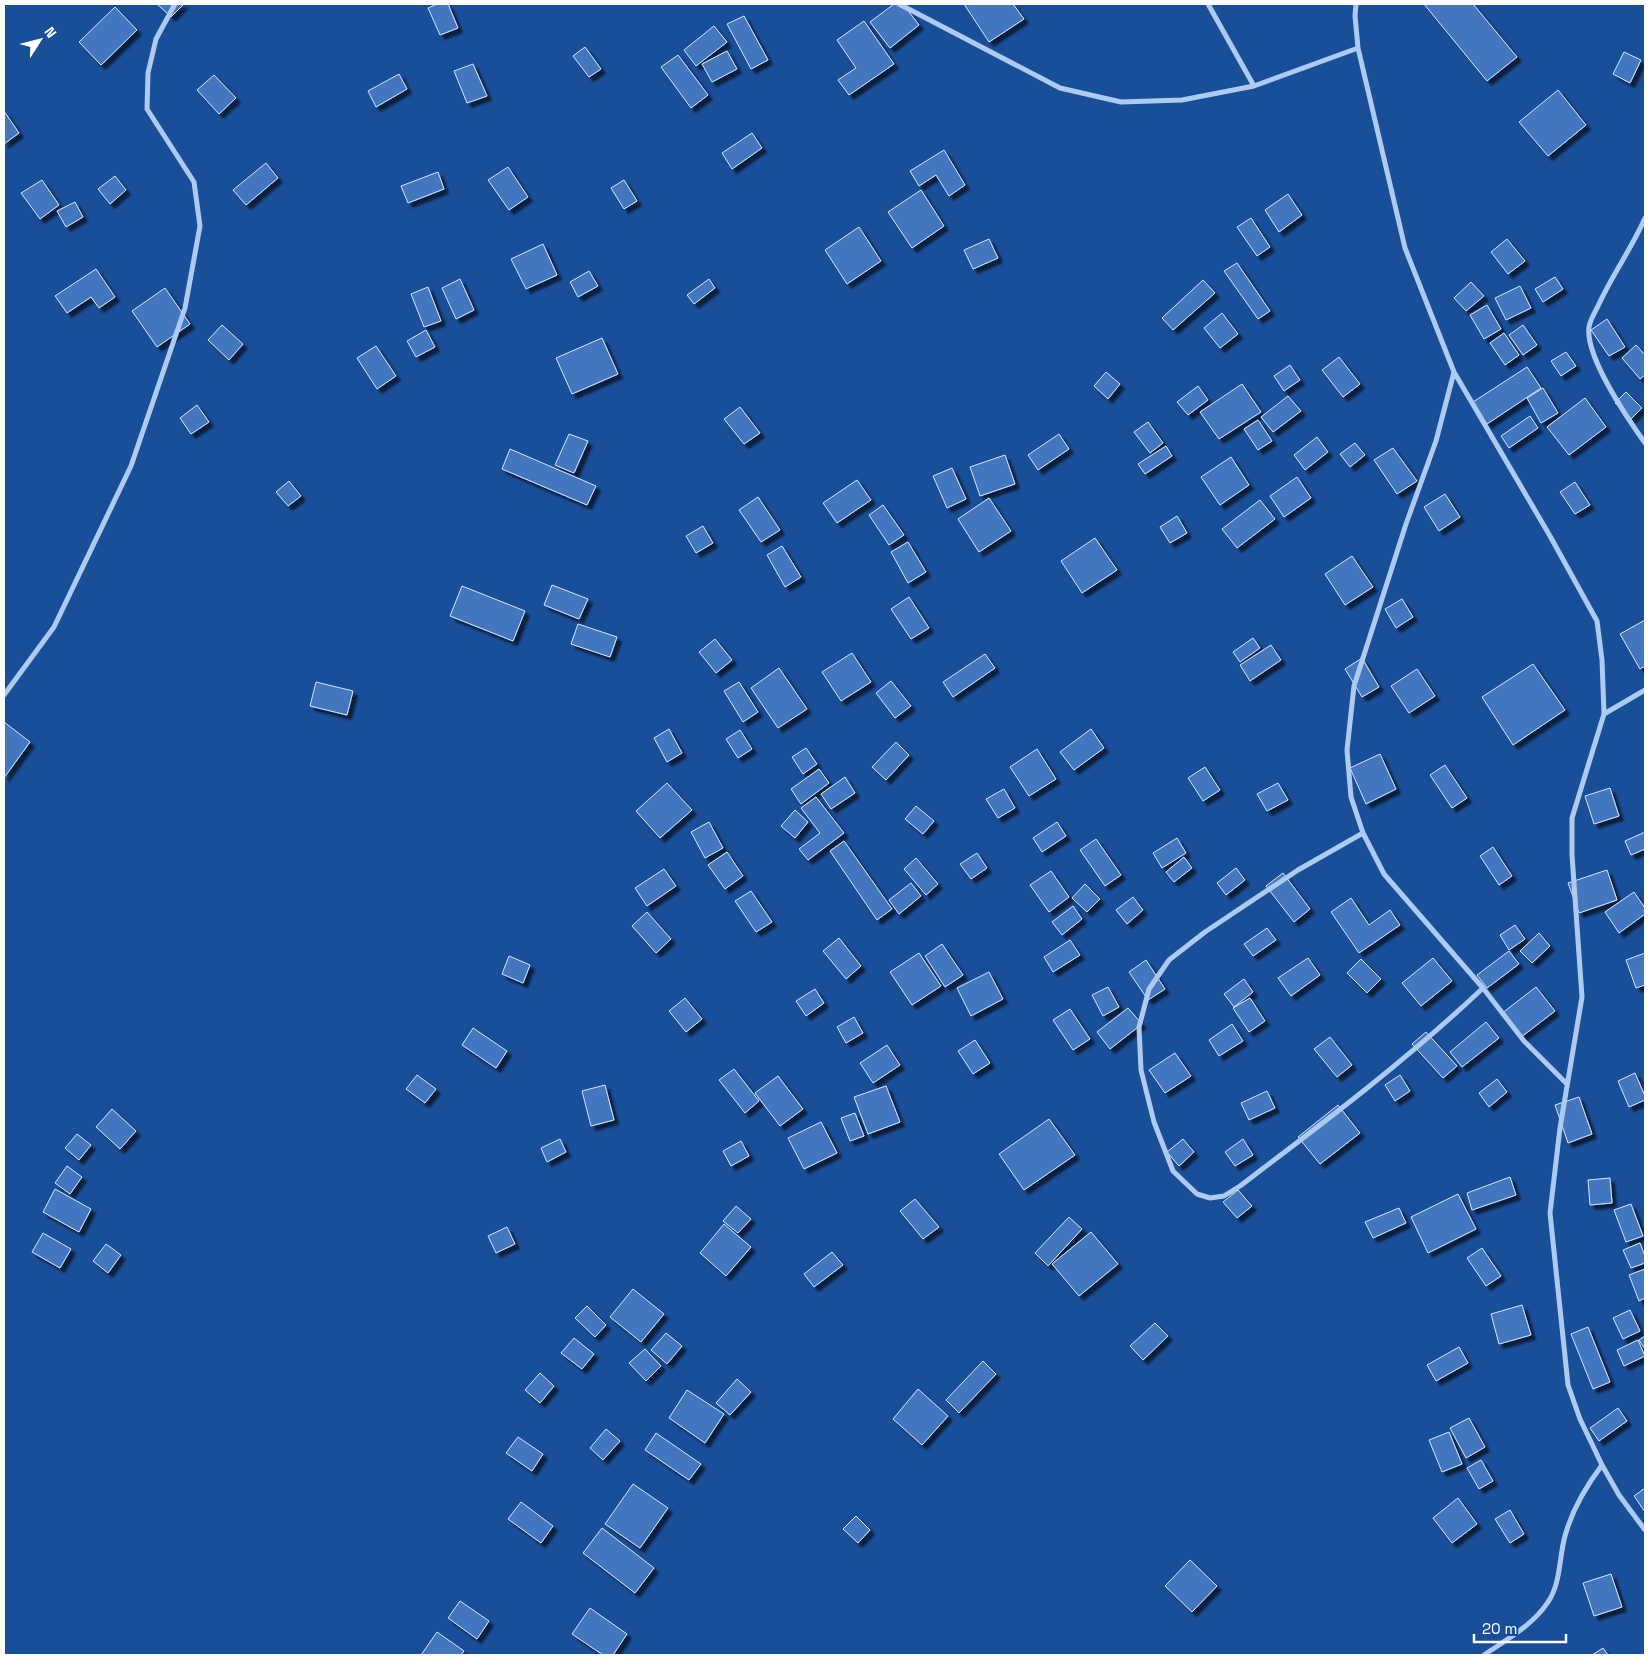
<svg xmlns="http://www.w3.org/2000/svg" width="1649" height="1659" font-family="'Space Grotesk',sans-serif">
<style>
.building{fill:#4277c0;stroke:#d5e6fc;filter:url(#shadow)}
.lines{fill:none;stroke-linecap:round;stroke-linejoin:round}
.street{stroke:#adcbf1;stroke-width:5}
</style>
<defs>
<filter id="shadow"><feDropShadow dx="4.5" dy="4.5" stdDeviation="1" flood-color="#0009"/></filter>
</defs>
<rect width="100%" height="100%" fill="#194e99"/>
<path class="building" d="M157,4H184L171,17Z
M437,4H448L458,28L440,35L428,8Z
M894,4H903L919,25L890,48L870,22Z
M964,4H1013L1024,19L989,42Z
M1424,4H1473L1517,57L1487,81Z
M115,7L137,30L101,65L79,42Z
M744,16L768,60L751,69L727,24Z
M864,21L894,64L849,95L838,80L856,68L837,40Z
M714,26L727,42L696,66L684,50Z
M585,47L601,69L589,77L573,56Z
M727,51L737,69L712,82L702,64Z
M1624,52L1641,60L1630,83L1613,74Z
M678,55L708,95L691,108L661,67Z
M473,64L487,96L467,103L454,71Z
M399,74L407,89L376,107L368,91Z
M214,75L236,98L219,114L197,90Z
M1558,90L1586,125L1548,156L1519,122Z
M4,111L19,133L4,144Z
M752,133L762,148L732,169L722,153Z
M944,150L965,185L949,196L936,175L919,186L910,171Z
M266,163L278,178L246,205L233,190Z
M508,167L528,197L509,210L488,180Z
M438,172L444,189L408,203L401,186Z
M115,176L126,190L110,204L98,189Z
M42,180L59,205L40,219L21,193Z
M624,180L637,201L624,209L611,188Z
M921,190L944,226L912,248L888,212Z
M1288,194L1302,215L1279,232L1265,210Z
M75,202L83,217L66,227L57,211Z
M1251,218L1270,247L1257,256L1237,227Z
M859,227L881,261L847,284L825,250Z
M989,239L998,258L973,269L964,250Z
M1507,239L1525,261L1508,274L1491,252Z
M543,244L557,275L526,289L511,259Z
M1237,263L1270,311L1258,319L1224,271Z
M96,269L115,297L99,308L91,297L67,313L55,296Z
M589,271L598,286L578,297L570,282Z
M1555,277L1563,289L1543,302L1535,289Z
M460,279L474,310L456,319L442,288Z
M709,279L715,288L694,304L687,295Z
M1203,280L1215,293L1173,330L1162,318Z
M1471,282L1484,296L1466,311L1454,298Z
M1520,286L1531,308L1506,320L1495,298Z
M428,287L441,321L424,327L411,294Z
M165,288L190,324L157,347L132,311Z
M1487,305L1501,329L1484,339L1470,315Z
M1222,313L1238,334L1220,348L1204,328Z
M1607,319L1625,347L1609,356L1591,330Z
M222,325L243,344L229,360L208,340Z
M1523,325L1537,345L1523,355L1509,335Z
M426,330L435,347L416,357L407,341Z
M1504,333L1519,355L1505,365L1490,343Z
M602,338L618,374L572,394L556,358Z
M1636,345L1645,355V375L1640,379L1622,358Z
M376,346L396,376L377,389L357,358Z
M1566,352L1576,366L1561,376L1551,361Z
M1339,357L1360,384L1343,397L1322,370Z
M1290,365L1300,380L1284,391L1274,376Z
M1527,367L1541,388L1487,424L1473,402Z
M1106,372L1120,384L1108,399L1094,386Z
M1242,384L1261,412L1219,439L1200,412Z
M1198,386L1208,400L1188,415L1177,402Z
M1543,388L1558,413L1541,423L1527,398Z
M1626,392L1642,408L1631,419L1615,403Z
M1288,396L1301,411L1273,432L1261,417Z
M1585,398L1606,427L1569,455L1547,427Z
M197,405L209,422L191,434L180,418Z
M740,407L760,433L744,444L724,419Z
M1530,416L1538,428L1509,448L1501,436Z
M1258,420L1272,441L1258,450L1244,429Z
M1148,422L1163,443L1150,453L1134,432Z
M569,434L588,441L574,473L555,465Z
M1059,434L1069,449L1038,470L1028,455Z
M1317,437L1328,452L1305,470L1294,455Z
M1355,443L1365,455L1350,467L1340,454Z
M1166,446L1172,456L1145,474L1138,464Z
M1393,448L1417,481L1397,494L1374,460Z
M510,449L596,486L587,505L502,469Z
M1005,455L1015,484L980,496L970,467Z
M1231,457L1249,485L1220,505L1201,477Z
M952,468L966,499L947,508L933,476Z
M1297,477L1311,498L1284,517L1270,496Z
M857,480L871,500L837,523L823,503Z
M289,481L301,496L288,506L276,492Z
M1575,482L1590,505L1575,514L1560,492Z
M1445,494L1460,517L1439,531L1424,507Z
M758,497L780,530L761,542L739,510Z
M989,498L1011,531L979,552L958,519Z
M1260,500L1275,519L1237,548L1222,529Z
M883,505L904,535L889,545L869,515Z
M1177,516L1187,533L1170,543L1160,527Z
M703,526L713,543L696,553L686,536Z
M1095,538L1117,570L1082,593L1061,561Z
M908,542L926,572L908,583L891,552Z
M782,546L801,577L785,587L767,555Z
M1352,556L1373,587L1345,605L1325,574Z
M552,585L588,599L579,619L544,605Z
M462,586L525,611L513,641L450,616Z
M909,597L929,628L911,639L891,609Z
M1402,599L1413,617L1396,628L1385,609Z
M1645,620V666L1640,669L1620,634Z
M578,624L617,637L610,657L571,644Z
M1253,638L1260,648L1240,662L1233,652Z
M715,639L732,660L716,673L699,652Z
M1271,645L1281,660L1250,681L1240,665Z
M852,653L871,682L841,701L822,672Z
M985,654L995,668L953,697L943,682Z
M1362,658L1379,687L1362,697L1345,669Z
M1533,664L1565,710L1513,745L1482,697Z
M779,668L807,709L778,728L751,688Z
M1417,669L1435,696L1409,713L1391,686Z
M891,681L911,706L895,718L876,693Z
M316,682L353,691L347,715L310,706Z
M739,682L758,712L743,722L724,691Z
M4,722L30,742L4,778Z
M669,729L682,753L667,762L654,738Z
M1091,729L1104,748L1074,770L1060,752Z
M740,730L752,749L738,758L726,739Z
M896,742L909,755L886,780L872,767Z
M806,748L817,764L803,774L792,757Z
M1037,749L1056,779L1029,796L1010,767Z
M1380,754L1396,789L1366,804L1350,768Z
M1445,765L1467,798L1452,808L1430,775Z
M1205,767L1220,790L1203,801L1188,778Z
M819,769L829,783L801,804L791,789Z
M845,777L855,793L831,809L821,794Z
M667,783L692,810L660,838L636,811Z
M1278,783L1288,800L1267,811L1257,794Z
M1610,788L1619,816L1594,824L1585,796Z
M1004,789L1015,808L998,818L986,799Z
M816,797L844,833L808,860L799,849L820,833L801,808Z
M916,806L934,821L923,834L905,819Z
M795,810L808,822L795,838L781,826Z
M709,822L723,848L705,858L691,832Z
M1057,822L1066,836L1042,852L1033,838Z
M1645,832V849L1631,855L1625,841Z
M1177,838L1186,853L1162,868L1153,853Z
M1096,839L1121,875L1105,886L1080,850Z
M844,841L892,909L877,920L830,851Z
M1493,847L1512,876L1499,885L1480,856Z
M727,852L743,876L725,889L708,865Z
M977,853L987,868L971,879L960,864Z
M1184,857L1192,868L1174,882L1166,872Z
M916,858L938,884L926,895L904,869Z
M1236,868L1245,880L1226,895L1217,883Z
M664,869L676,886L647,906L635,888Z
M1607,870L1617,900L1579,913L1568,883Z
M1051,871L1069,897L1049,912L1030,885Z
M1283,873L1310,909L1294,922L1266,886Z
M911,883L921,896L899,914L889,900Z
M1085,884L1100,899L1087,912L1072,898Z
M751,891L772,922L756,932L735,901Z
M1634,892L1645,908V914L1619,933L1605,912Z
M1133,897L1143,910L1127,924L1116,910Z
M1351,898L1369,925L1390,910L1400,925L1359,953L1331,912Z
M1073,906L1082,919L1062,935L1052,922Z
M647,912L671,939L656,953L632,926Z
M1515,925L1525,939L1509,950L1500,935Z
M1267,928L1276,940L1253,956L1244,944Z
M1539,933L1550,946L1532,963L1520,951Z
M839,938L861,966L846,979L823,951Z
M1070,940L1080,955L1053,972L1044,957Z
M942,944L963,975L945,987L925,956Z
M1509,951L1519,964L1487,988L1477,975Z
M919,953L941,986L912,1005L890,972Z
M1645,953V985L1636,988L1626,960Z
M509,956L530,965L523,983L502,974Z
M1308,958L1320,975L1291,996L1278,978Z
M1433,958L1452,981L1421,1006L1402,983Z
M1361,959L1381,979L1367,993L1347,973Z
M1146,960L1165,989L1148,1000L1129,972Z
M989,972L1003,999L971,1016L957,988Z
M1244,979L1253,992L1234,1007L1224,994Z
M1108,987L1119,1007L1103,1016L1092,995Z
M1536,987L1555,1011L1520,1038L1501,1014Z
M815,989L824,1003L806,1016L796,1001Z
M685,998L702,1019L686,1032L669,1011Z
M1250,998L1265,1021L1249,1032L1233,1008Z
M1128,1008L1142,1024L1110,1049L1097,1032Z
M1070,1009L1090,1039L1073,1050L1053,1020Z
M854,1017L863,1033L846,1043L837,1027Z
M1486,1022L1499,1038L1462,1067L1450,1052Z
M1232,1024L1243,1041L1219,1056L1209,1040Z
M473,1028L507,1051L496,1068L462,1045Z
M1426,1032L1457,1066L1443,1078L1412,1044Z
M1330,1037L1352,1065L1337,1077L1314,1049Z
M975,1040L990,1063L973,1074L958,1051Z
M887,1045L900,1065L873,1083L860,1063Z
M1175,1053L1191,1076L1165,1093L1149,1070Z
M734,1069L759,1101L745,1113L719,1080Z
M1635,1073L1645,1096V1100L1629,1107L1618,1081Z
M417,1075L436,1089L425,1103L406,1089Z
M1400,1075L1410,1091L1395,1101L1385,1085Z
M778,1076L803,1109L780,1126L755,1093Z
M1497,1079L1507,1092L1489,1107L1479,1093Z
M605,1085L614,1120L591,1126L582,1091Z
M886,1086L900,1122L868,1134L854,1097Z
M1267,1091L1275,1108L1249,1120L1241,1103Z
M1579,1097L1592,1134L1568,1143L1555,1105Z
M1338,1105L1360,1133L1320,1164L1298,1137Z
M112,1109L136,1131L120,1149L96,1127Z
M855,1113L864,1136L850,1141L841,1118Z
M1049,1119L1075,1155L1024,1190L999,1154Z
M821,1122L837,1153L804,1169L788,1138Z
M77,1134L91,1145L79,1160L65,1148Z
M560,1139L566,1152L547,1162L541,1148Z
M1183,1139L1194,1152L1179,1166L1167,1152Z
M1243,1139L1253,1155L1235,1166L1225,1152Z
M741,1141L749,1156L731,1166L723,1151Z
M67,1166L82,1177L70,1194L55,1183Z
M1510,1177L1516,1195L1472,1210L1467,1193Z
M1610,1178L1612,1203L1590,1205L1588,1180Z
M55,1189L91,1209L79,1232L43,1212Z
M1238,1190L1252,1206L1237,1218L1223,1202Z
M1458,1194L1476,1229L1428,1253L1411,1217Z
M915,1199L939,1227L923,1239L900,1211Z
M1631,1204L1643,1236L1626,1242L1614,1210Z
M736,1206L751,1219L738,1233L723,1221Z
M1399,1208L1406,1223L1373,1238L1365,1222Z
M1069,1217L1082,1229L1048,1266L1035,1253Z
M724,1224L751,1247L726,1276L700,1253Z
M507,1227L515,1244L496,1253L488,1236Z
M1091,1232L1118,1264L1079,1296L1052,1264Z
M43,1233L71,1249L60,1268L32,1252Z
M1640,1243L1645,1256V1263L1631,1268L1623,1250Z
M106,1244L121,1255L108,1273L93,1261Z
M1482,1248L1501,1276L1486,1286L1467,1258Z
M832,1252L843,1265L814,1287L804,1274Z
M1645,1269V1298L1639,1301L1629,1275Z
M633,1289L664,1314L641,1342L610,1317Z
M1522,1305L1531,1335L1499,1344L1491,1314Z
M587,1306L606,1325L595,1337L575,1318Z
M1630,1310L1640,1331L1623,1339L1613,1318Z
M1155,1323L1168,1336L1143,1360L1130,1346Z
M1588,1327L1610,1382L1593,1389L1571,1334Z
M666,1333L682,1346L667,1364L651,1350Z
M1645,1336V1349L1639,1340Z
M574,1338L594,1354L582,1369L561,1353Z
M1638,1340L1645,1356L1624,1366L1617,1350Z
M1459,1347L1468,1363L1436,1381L1427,1365Z
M645,1349L661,1366L646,1381L629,1363Z
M983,1361L996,1374L959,1413L946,1400Z
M540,1373L554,1386L540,1403L525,1390Z
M737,1379L751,1392L730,1415L716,1403Z
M918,1389L948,1416L922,1445L893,1419Z
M687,1390L724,1414L705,1443L669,1418Z
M1618,1408L1627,1421L1599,1441L1590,1428Z
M1469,1418L1485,1447L1466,1458L1450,1428Z
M606,1429L620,1441L603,1460L590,1448Z
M1449,1432L1462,1464L1442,1472L1429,1440Z
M656,1433L701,1464L689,1480L645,1450Z
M518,1437L543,1454L532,1471L506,1453Z
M1481,1460L1493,1481L1479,1489L1467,1468Z
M633,1484L668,1508L640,1548L605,1524Z
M1645,1488V1512L1634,1496Z
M1458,1498L1477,1524L1452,1543L1433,1518Z
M521,1502L553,1526L541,1543L508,1519Z
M1510,1510L1524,1534L1510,1543L1495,1519Z
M856,1516L870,1530L858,1543L843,1529Z
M602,1528L654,1568L635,1593L583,1553Z
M1190,1560L1217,1586L1192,1612L1165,1586Z
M1611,1574L1622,1607L1594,1616L1583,1583Z
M460,1601L489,1621L477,1639L448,1618Z
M590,1608L627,1634L613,1655H603L572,1634Z
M437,1632L464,1651L461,1655H421Z
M1603,1648L1608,1655H1592Z"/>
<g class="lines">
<path class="street" d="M899,4L1060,88L1121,102L1182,100L1254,86L1358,48
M1208,4L1254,86
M1356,4L1355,16L1358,48L1405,248L1454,372L1550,536L1597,621L1602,660L1604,714L1572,818V855L1582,997L1560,1128L1550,1213L1568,1385L1580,1419L1602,1465L1619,1495L1645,1530
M1645,218C1632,248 1612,275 1598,306C1595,312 1590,320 1589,327C1585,356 1628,419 1645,443
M1454,372L1436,441L1406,524L1354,686L1347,750L1351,797L1363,833L1384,874L1483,988L1524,1041L1567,1084
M4,695L54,627L131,466L185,308L200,226L194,182L147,109L148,73L156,39L175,4
M1604,714L1645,690
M1363,833L1298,870L1205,932L1169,960L1149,989L1139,1027L1141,1070L1154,1122L1173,1171L1197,1194L1210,1198L1224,1196L1240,1186C1323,1123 1407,1060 1483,988
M1484,1655C1506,1640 1533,1625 1548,1602C1561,1583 1559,1557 1565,1536C1572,1510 1587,1485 1602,1465"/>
</g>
<rect width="1649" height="1659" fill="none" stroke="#ffffff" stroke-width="10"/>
<g transform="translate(40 40) rotate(54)" stroke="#194e99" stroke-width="4" paint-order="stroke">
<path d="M0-4L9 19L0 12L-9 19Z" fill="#ffffff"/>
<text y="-8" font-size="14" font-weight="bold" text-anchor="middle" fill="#ffffff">N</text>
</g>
<path d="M1474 1634v8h92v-8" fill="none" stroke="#ffffff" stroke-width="2.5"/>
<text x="1482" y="1634" font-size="15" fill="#ffffff" stroke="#194e99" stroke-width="4" paint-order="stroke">20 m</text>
</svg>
